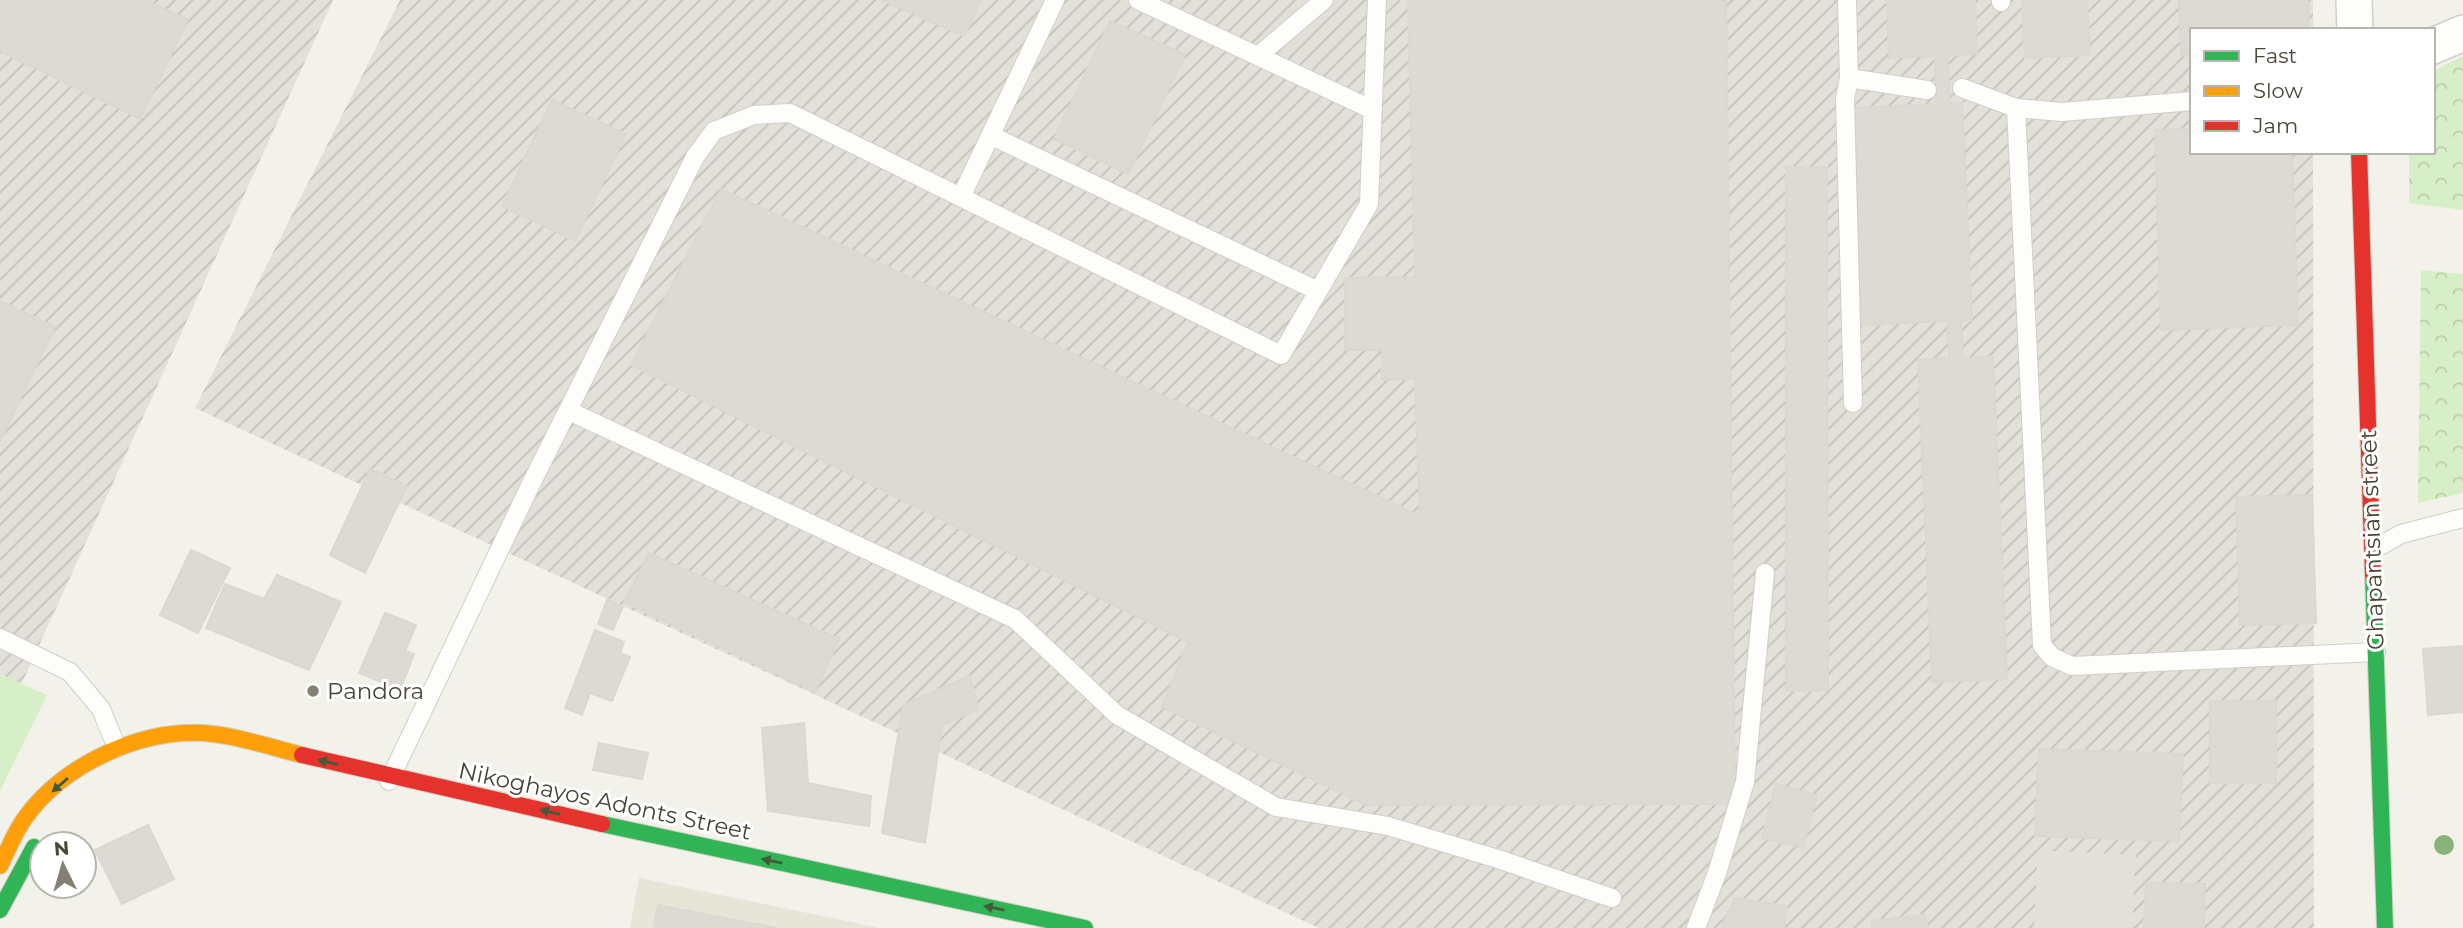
<svg xmlns="http://www.w3.org/2000/svg" width="2463" height="928" font-family="Montserrat,sans-serif">
<style>
.residential{fill:#e7e5d7}
.industrial{fill:url(#industrial-furrows)}
.green{fill:#d7efc7}
.forest{fill:url(#forest-crowns)}
.parking{fill:#e1e0da}
.building{fill:#dcdad2;stroke:#dad9cf;stroke-width:2}
.lines{fill:none;stroke-linecap:round;stroke-linejoin:round}
.lane-casing{stroke:#d0cfc7;stroke-width:20}
.street-casing{stroke:#d0cfc7;stroke-width:38}
.fast-casing{stroke:#d2d1c0;stroke-width:18}
.slow-casing{stroke:#d2d1c0;stroke-width:18}
.jam-casing{stroke:#d2d1c0;stroke-width:18}
.lane{stroke:#fdfdfc;stroke-width:18}
.street{stroke:#fdfdfc;stroke-width:35}
.fast{stroke:#30b455;stroke-width:16}
.slow{stroke:#ff9f0a;stroke-width:16}
.jam{stroke:#e5322d;stroke-width:16}
.tree{fill:#88b37b}
.oneway{fill:#445b3b}
.poi-dot{fill:#848174;stroke:#fff;stroke-width:2.5}
.labels{text-anchor:middle;stroke-width:6;stroke-linejoin:round;paint-order:stroke}
.street-label{font-size:23px;fill:#494535;stroke:#fff}
.poi-label{font-size:23px;fill:#494535;stroke:#fff;text-anchor:start}
</style>
<defs>
<pattern id="industrial-furrows" width="10" height="10" patternUnits="userSpaceOnUse" patternTransform="scale(1.75)"><rect width="10" height="10" fill="#e2e0d8"/><path d="M-1 1l2-2M0 10L10 0M9 11l2-2" fill="none" stroke="#c3c2ba"/></pattern>
<pattern id="forest-crowns" width="20" height="18" patternUnits="userSpaceOnUse" patternTransform="scale(1.75)"><rect width="20" height="18" fill="#d7efc7"/><path d="M2 6a3 3 0 1 1 6 0M12 15a3 3 0 1 1 6 0" fill="none" stroke="#baceac"/></pattern>
</defs>
<rect width="100%" height="100%" fill="#f2f1ea"/>
<path class="residential" d="M639,878L880,928H630Z"/>
<path class="industrial" d="M0,0H333L0,731Z
M400,0H2313V30H2192V152H2313L2314,928H1319L195,408Z"/>
<path class="green" d="M0,674L47,695L0,791Z"/>
<path class="forest" d="M2463,56V210L2409,203V152H2433V71Z
M2421,270L2463,274V493L2418,503Z"/>
<path class="parking" d="M2038,850L2136,855L2132,928H2034Z"/>
<path class="building" d="M0,0H146L188,20L140,119L0,51Z
M882,0H981L964,36Z
M1408,0H1726L1735,804L1366,805L1162,707L1188,642L631,365L721,189L1420,516L1415,379L1382,380V350H1345V278L1415,277Z
M1887,0H1975L1977,54L1948,56L1950,103H1962L1972,320L1961,321L1963,358L1993,356L2007,679L1932,682L1918,360L1949,358L1948,321L1862,325L1853,108L1936,104L1935,56L1889,58Z
M2022,0H2087L2090,55L2025,58Z
M2179,0H2308L2309,30H2192V54L2181,55Z
M1110,21L1185,55L1128,174L1054,139Z
M552,100L626,134L575,241L502,206Z
M2192,129V152H2292L2298,325L2161,330L2155,130Z
M1786,167H1827L1828,690L1786,691Z
M0,301L55,327L0,441Z
M370,469L407,486L365,573L330,555Z
M2312,495L2316,623L2240,625L2236,497Z
M191,550L230,568L198,633L160,615Z
M649,553L839,639L815,692L624,602Z
M277,575L341,602L309,670L206,628L225,584L264,599Z
M607,600L623,606L613,630L598,624Z
M385,613L416,625L405,651L414,654L400,690L359,673Z
M595,630L624,642L620,653L630,657L612,701L590,693L582,715L565,708Z
M2463,646V712L2428,715L2423,649Z
M970,676L978,709L942,725L925,843L882,833L903,705Z
M2210,701H2276V783H2210Z
M804,723L808,783L871,796L869,826L768,811L762,728Z
M599,743L648,753L642,779L593,770Z
M2039,749L2183,754L2179,841L2035,836Z
M1776,784L1817,795L1803,848L1762,838Z
M148,825L174,879L122,904L95,850Z
M2146,883L2205,884L2204,928H2144Z
M1735,898L1787,906L1784,928H1721Z
M658,905L777,928H654Z
M1924,915L1928,928H1873L1872,921Z"/>
<g class="lines">
<g class="lane-casing">
<path id="lane" d="M1138,0L1373,110
M1847,0L1849,78
M2001,0V2
M1258,56L1324,0
M1962,88L2016,108
M2192,101L2062,112L2016,108L2042,645L2052,657L2072,666L2376,652
M992,136L1318,291
M961,197L1055,0
M1853,403L1845,99L1849,78L1927,90
M569,411L1015,619L1117,715L1276,807L1388,826L1498,859L1612,898
M2373,550L2401,534L2463,518
M0,638L70,672L101,709L117,748
M389,781L530,486L695,157L714,131L754,115L790,113L1281,355L1369,204L1377,0
M1696,928L1717,873L1745,782L1765,573"/>
</g>
<g class="street-casing">
<path id="street" d="M2354,0L2355,30
M2433,46L2463,33"/>
</g>
<g class="fast-casing">
<path id="fast" d="M2373,574L2385,928
M602,824L1085,928
M0,910L34,847"/>
</g>
<g class="slow-casing">
<path id="slow" d="M0,866C8,850 14,833 25,818C64,763 146,726 213,734C242,737 273,748 302,755"/>
</g>
<g class="jam-casing">
<path id="jam" d="M2359,152L2373,574
M302,755L602,824"/>
</g>
<use href="#lane" class="lane"/>
<use href="#street" class="street"/>
<use href="#fast" class="fast"/>
<use href="#slow" class="slow"/>
<use href="#jam" class="jam"/>
</g>
<circle class="tree" cx="2444" cy="845" r="10"/>
<defs><path id="oneway-solid" d="M-6-.8H1V-3.2L6.5 0L1 3.2V.8H-6Z" transform="scale(1.75)"/></defs>
<g class="oneway">
<use href="#oneway-solid" transform="translate(328 762) rotate(-167)"/>
<use href="#oneway-solid" transform="translate(60 785) rotate(139)"/>
<use href="#oneway-solid" transform="translate(550 812) rotate(-167)"/>
<use href="#oneway-solid" transform="translate(772 861) rotate(-168)"/>
<use href="#oneway-solid" transform="translate(994 908) rotate(-168)"/>
</g>
<circle class="poi-dot" cx="313" cy="691" r="7"/>
<g class="labels">
<g class="street-label">
<text transform="translate(2372 540) rotate(-92)" y="8">Ghapantsian street</text>
<text transform="translate(605 801) rotate(12)" y="8">Nikoghayos Adonts Street</text>
</g>
<g class="poi-label">
<text x="327" y="699">Pandora</text>
</g>
</g>
<rect x="2190" y="28" width="245" height="126" fill="#ffffff" stroke="#b6b5ae" stroke-width="2"/>
<rect x="2204" y="51" width="35" height="10" fill="#30b455" stroke="#b6b5ae" stroke-width="2"/>
<text x="2253" y="63" font-size="21" fill="#494535">Fast</text>
<rect x="2204" y="86" width="35" height="10" fill="#ff9f0a" stroke="#b6b5ae" stroke-width="2"/>
<text x="2253" y="98" font-size="21" fill="#494535">Slow</text>
<rect x="2204" y="121" width="35" height="10" fill="#e5322d" stroke="#b6b5ae" stroke-width="2"/>
<text x="2253" y="133" font-size="21" fill="#494535">Jam</text>
<g transform="translate(63 865) rotate(355)"><circle r="33" fill="#ffffff" stroke="#b6b5ae" stroke-width="2"/>
<path d="M0-5L12 26L0 18L-12 26Z" fill="#848174"/>
<text y="-10" font-size="19" font-weight="bold" text-anchor="middle" fill="#494535">N</text>
</g>
</svg>
